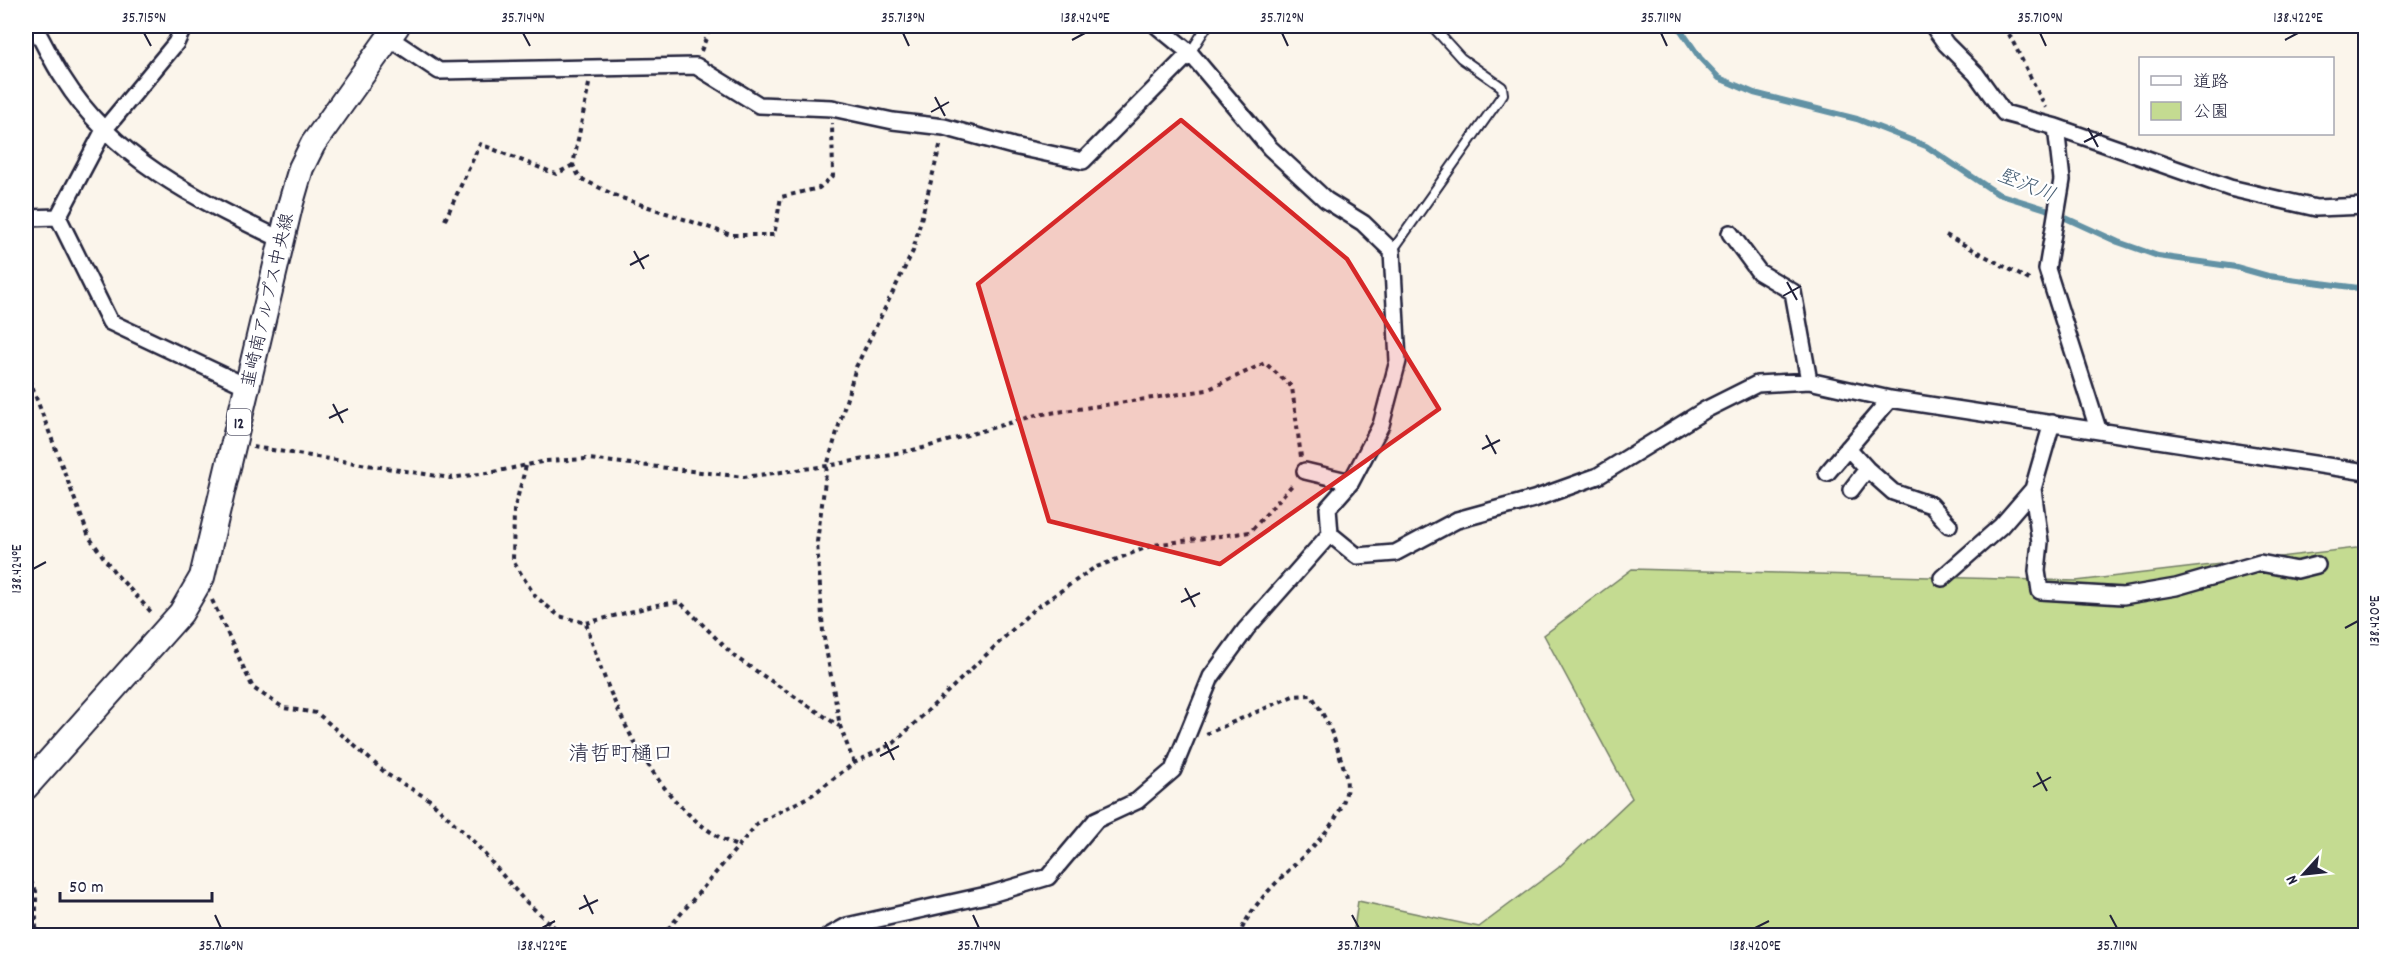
<svg xmlns="http://www.w3.org/2000/svg" width="2391" height="961" font-family="Dekko,'Klee One',sans-serif">
<style>
.green{fill:#c4db91;stroke:#737e66;stroke-width:1.5}
.lines{fill:none;stroke-linecap:round;stroke-linejoin:round}
.stream{stroke:#6292a5;stroke-width:6}
.lane-casing{stroke:#22223b;stroke-width:12}
.street-casing{stroke:#22223b;stroke-width:20}
.primary-casing{stroke:#22223b;stroke-width:28}
.path{stroke:#22223b;stroke-width:4;stroke-dasharray:4.5 4.5;stroke-linecap:butt}
.lane{stroke:#fff;stroke-width:8}
.street{stroke:#fff;stroke-width:15}
.primary{stroke:#fff;stroke-width:24}
.marked{fill:#d62828;fill-opacity:0.2;stroke:#d62828;stroke-width:4.5;stroke-linejoin:round}
.ticks{fill:none;stroke:#22223b;stroke-width:2}
.labels{text-anchor:middle;stroke-width:4.5;stroke-linejoin:round;paint-order:stroke}
.shield{fill:#fff;stroke:#646476;stroke-width:1.5}
.shield-label{font-size:16px;font-weight:bold;fill:#22223b}
.street-label{font-size:18px;fill:#22223b;stroke:#fff}
.water-label{font-size:20px;font-style:italic;fill:#425a70;stroke:#fff}
.quarter-label{font-size:21px;fill:#22223b;stroke:#fff}
.neatline{fill:none;stroke:#22223b;stroke-width:2}
.ticks-label{font-size:15px;text-anchor:middle;fill:#22223b}
</style>
<rect width="100%" height="100%" fill="#fbf5eb"/>
<filter id="ink" filterUnits="userSpaceOnUse"><feTurbulence type="fractalNoise" baseFrequency=".0167" numOctaves="2"/><feDisplacementMap in="SourceGraphic" scale="12" xChannelSelector="R" yChannelSelector="G"/><feConvolveMatrix kernelMatrix="1 2 1 2 8 2 1 2 1" color-interpolation-filters="sRGB"/></filter>
<g filter="url(#ink)">
<path class="green" d="M2365,547V935L1353,936L1358,901L1479,927L1558,868L1632,798L1544,635L1632,569L2076,581Z"/>
<g class="lines">
<path class="stream" d="M1678,26L1700,58L1719,78L1754,93L1857,119L1926,146L1998,194L2046,209L2118,242L2158,256L2236,267L2268,276L2366,289"/>
<g class="lane-casing">
<path id="lane" d="M1190,53L1207,26
M1392,251L1503,94L1502,87L1461,58L1432,26"/>
</g>
<g class="street-casing">
<path id="street" d="M34,26C44,43 52,62 63,78C114,160 199,200 282,240
M1933,26L1946,44L1976,74L2004,113L2056,127L2230,188L2316,208L2366,206
M388,37L439,71L696,66L759,105L832,108L893,121L944,127L1013,146L1083,161L1190,53
M2056,127L2062,180L2047,269L2098,429
M58,217L104,130L176,43L184,26
M26,218L58,217L110,322L246,386
M1730,233L1759,272L1793,292L1809,381
M2052,423L2033,489L2040,542L2037,571L2040,591L2123,596L2176,587L2260,563L2297,570L2317,565
M1848,448L1867,469L1893,492L1931,505L1949,525
M1305,471L1351,482
M1827,473L1890,399
M1851,490L1867,469
M1330,534L1357,556L1395,553L1457,520L1534,499L1598,476L1705,410L1757,384L1809,381L1890,399L2366,472
M1942,578L2001,526L2033,489
M829,936L847,926L991,894L1048,877L1096,820L1137,801L1173,770L1211,677L1246,629L1330,534L1328,508L1351,482L1381,425L1398,361L1392,251L1363,223L1326,200L1270,148L1190,53L1157,26"/>
</g>
<g class="primary-casing">
<path id="primary" d="M26,787L181,613L202,577L290,206L301,168L313,144L397,26"/>
</g>
<path class="path" d="M2005,26L2046,108
M701,51L711,26
M589,84L573,165L580,178L616,196L731,235H774L781,197L819,188L833,176L832,123
M445,220L480,144L556,174L573,165
M1946,235L2033,282
M26,248L33,235
M26,371L89,537L115,573L152,613
M253,447L450,478L494,472L546,461L588,459L744,477L827,466L923,448L1037,415L1207,390L1265,363L1292,387L1301,457
M526,466L514,510L513,561L535,596L559,616L586,623C609,701 656,813 737,846
M212,600L253,688L284,708L317,713L388,775L430,800L475,843L523,899L564,936
M586,623L657,605L680,602L735,657L839,726
M1206,734L1293,696L1311,695C1324,714 1332,731 1339,753C1343,766 1349,779 1346,793C1333,848 1260,879 1239,936
M854,763L840,726L823,632L817,542L827,466L856,367L913,251L941,142
M26,873L36,891V936
M662,936L758,823L812,795L854,763L894,743L1033,610L1094,568L1153,545L1250,532L1294,483"/>
<use href="#lane" class="lane"/>
<use href="#street" class="street"/>
<use href="#primary" class="primary"/>
</g>
</g>
<path class="marked" d="M1181,120L1347,259L1439,409L1220,564L1049,521L978,284Z"/>
<path class="ticks" d="M144,33L151,46M523,33L530,46M903,33L909,46M1282,33L1288,46M1661,33L1667,46M2040,33L2046,46M1072,40L1085,33M2285,40L2298,33M935,97L945,116M931,112L949,102M2088,128L2098,147M2084,142L2102,133M634,251L644,269M630,265L649,255M1787,282L1797,300M1783,296L1801,286M333,404L343,423M329,418L348,409M1486,435L1496,454M1482,449L1500,440M33,569L46,562M1185,588L1195,607M1181,602L1200,593M2345,628L2358,621M885,742L894,760M880,756L899,746M2037,772L2047,791M2033,787L2051,777M584,895L593,914M579,909L598,900M215,915L221,928M973,915L979,928M1352,915L1359,928M2110,915L2117,928M542,928L555,921M1755,928L1769,921"/>
<g class="labels">
<rect class="shield" x="227" y="409" width="24" height="26" rx="4.5"/>
<g class="shield-label">
<text x="239" y="428">12</text>
</g>
<g class="street-label">
<text transform="translate(267 300) rotate(-77)" y="6">韮崎南アルプス中央線</text>
</g>
<g class="water-label">
<text transform="translate(2027 184) rotate(22)" y="7">堅沢川</text>
</g>
<g class="quarter-label">
<text x="621" y="760">清哲町樋口</text>
</g>
</g>
<rect width="2391" height="961" fill="none" stroke="#fff" stroke-width="66"/>
<rect x="2139" y="57" width="195" height="78" fill="#ffffff" stroke="#a7a7b1" stroke-width="1.5"/>
<rect x="2151" y="76" width="30" height="9" fill="#ffffff" stroke="#a7a7b1" stroke-width="1.5"/>
<text x="2193" y="87" font-size="18" fill="#22223b">道路</text>
<rect x="2151" y="102" width="30" height="18" fill="#c4db91" stroke="#a7a7b1" stroke-width="1.5"/>
<text x="2193" y="117" font-size="18" fill="#22223b">公園</text>
<g transform="translate(2304 874) rotate(243)" stroke="#ffffff" stroke-width="4.5" paint-order="stroke">
<path d="M0-4.5L10 22L0 15L-10 22Z" fill="#22223b"/>
<text y="-9" font-size="16" font-weight="bold" text-anchor="middle" fill="#22223b">N</text>
</g>
<path d="M60 892v9h152v-9" fill="none" stroke="#22223b" stroke-width="3"/>
<text x="69" y="892" font-size="18" fill="#22223b" stroke="#ffffff" stroke-width="4.5" paint-order="stroke">50 m</text>
<rect x="33" y="33" width="2325" height="895" class="neatline"/>
<g class="ticks-label">
<text x="144" y="22">35.715°N</text>
<text x="523" y="22">35.714°N</text>
<text x="903" y="22">35.713°N</text>
<text x="1085" y="22">138.424°E</text>
<text x="1282" y="22">35.712°N</text>
<text x="1661" y="22">35.711°N</text>
<text x="2040" y="22">35.710°N</text>
<text x="2298" y="22">138.422°E</text>
<text transform="translate(16 569) rotate(-90)" y="5">138.424°E</text>
<text transform="translate(2374 621) rotate(-90)" y="5">138.420°E</text>
<text x="221" y="950">35.716°N</text>
<text x="542" y="950">138.422°E</text>
<text x="979" y="950">35.714°N</text>
<text x="1359" y="950">35.713°N</text>
<text x="1755" y="950">138.420°E</text>
<text x="2117" y="950">35.711°N</text>
</g>
</svg>
